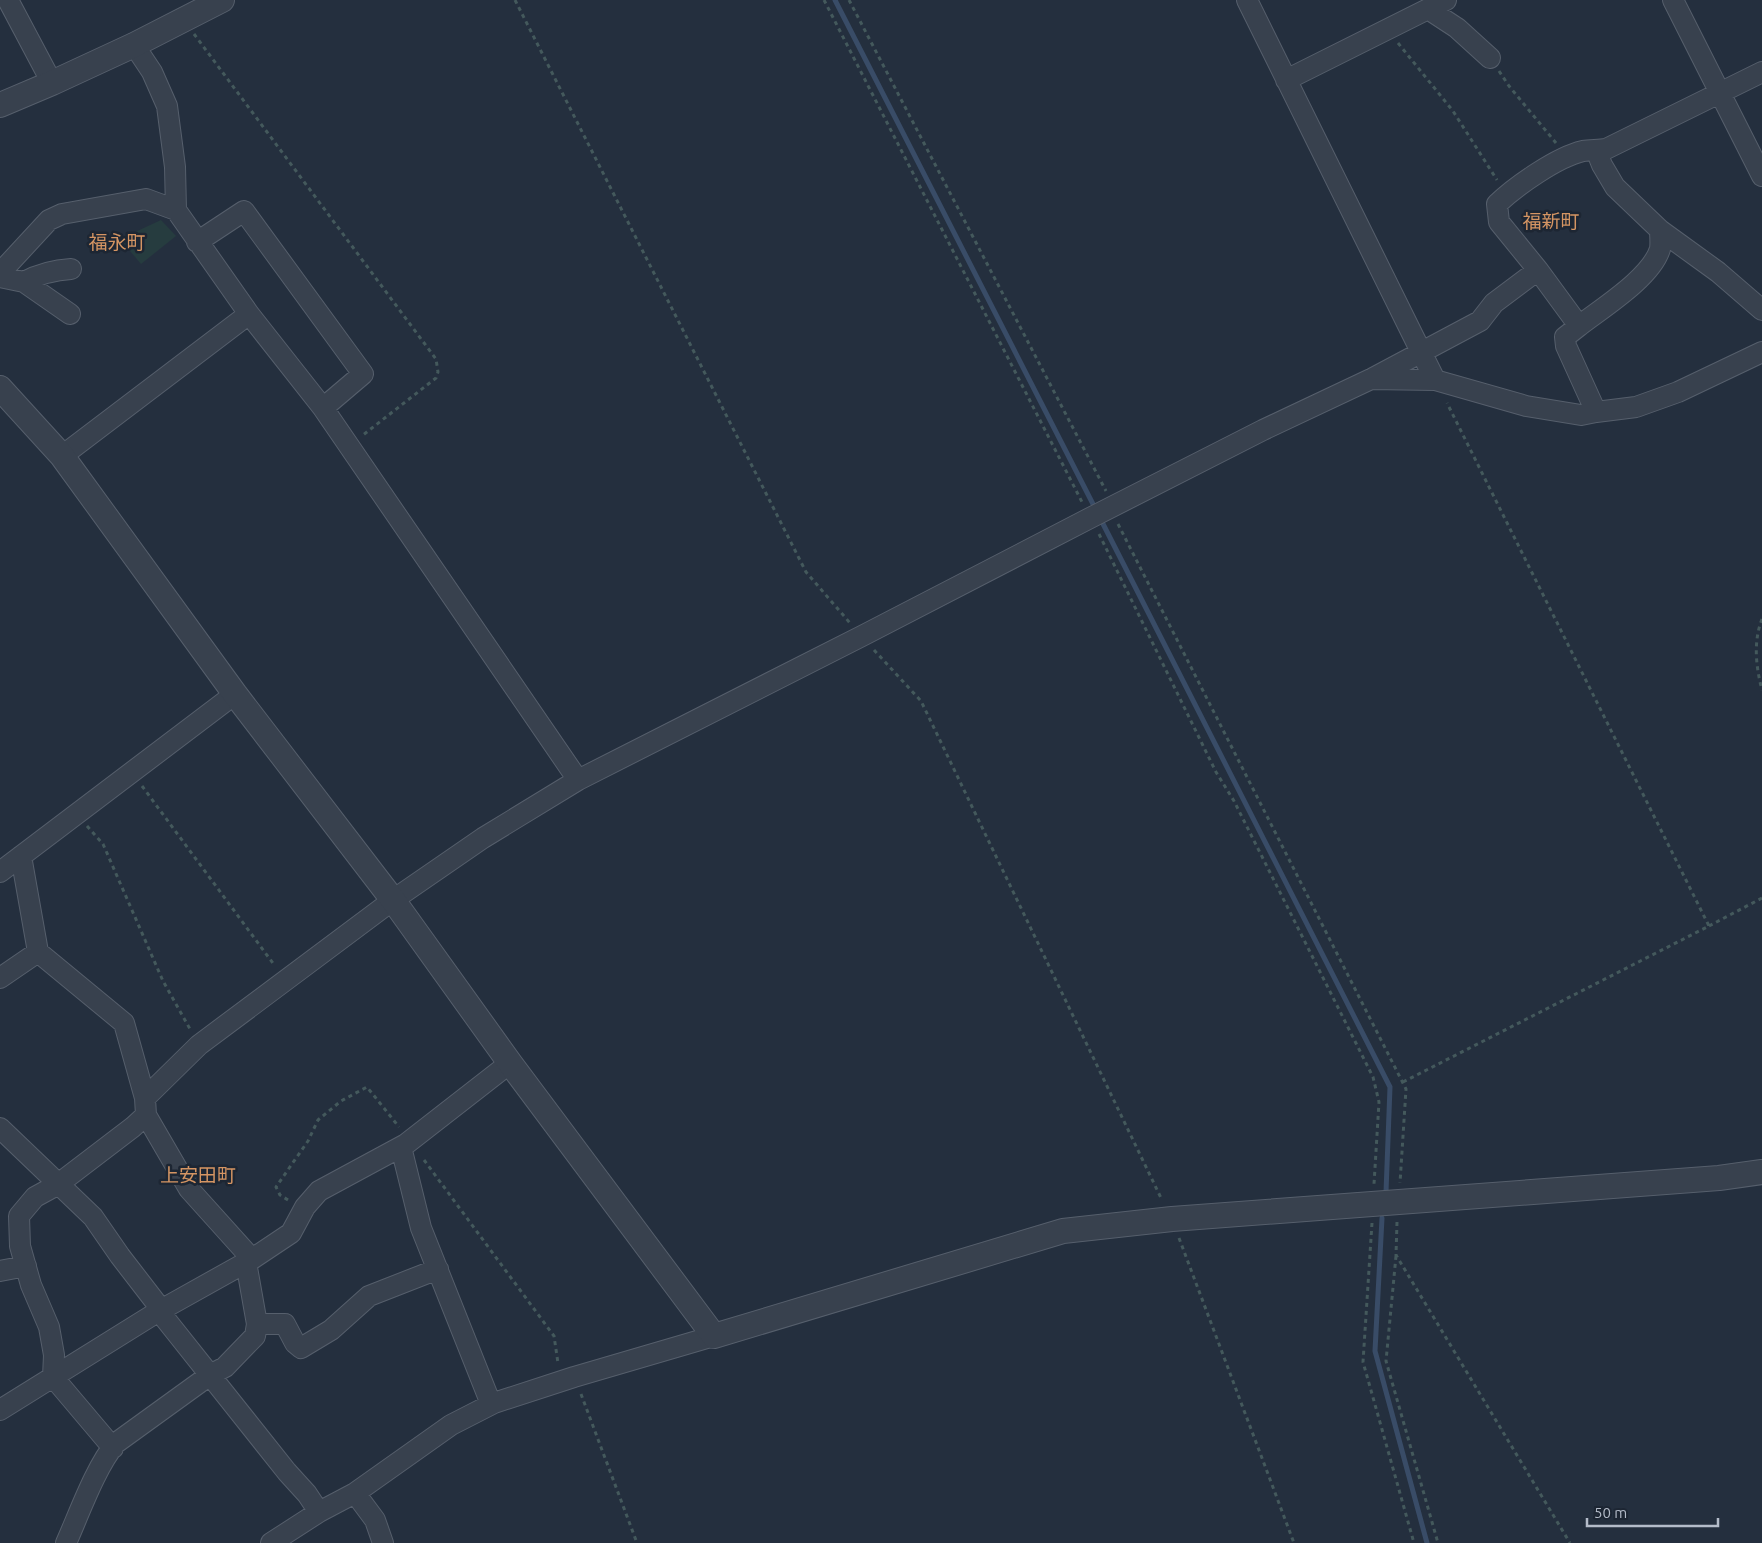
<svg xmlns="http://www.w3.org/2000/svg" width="1762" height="1543" font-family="Ubuntu,'Noto Sans JP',sans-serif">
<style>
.green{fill:#263c3f}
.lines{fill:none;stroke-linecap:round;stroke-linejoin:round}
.stream{stroke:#394c67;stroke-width:5}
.minor-casing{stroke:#565f6c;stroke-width:22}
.tertiary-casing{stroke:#565f6c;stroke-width:26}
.path{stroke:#44595c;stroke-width:3;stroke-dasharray:4 4;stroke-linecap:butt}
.minor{stroke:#38414e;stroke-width:20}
.tertiary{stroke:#38414e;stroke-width:24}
.labels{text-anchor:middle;stroke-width:5;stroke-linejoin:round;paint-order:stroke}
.quarter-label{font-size:19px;fill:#d59563;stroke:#1d2633}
</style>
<rect width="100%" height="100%" fill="#242f3e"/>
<path class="green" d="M161,220L176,236L141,264L120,239Z"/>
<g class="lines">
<path class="stream" d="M835,0L1096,510
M1100,518L1390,1087L1386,1192
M1382,1218L1375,1351L1427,1543"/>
<g class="minor-casing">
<path id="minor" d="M8,0L52,83
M1247,0L1435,380
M1673,0L1762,176
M1428,9L1457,28L1490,58
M134,45L152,72L167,106L175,167L176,210L249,314L323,408L578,780
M1286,80L1446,0
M1596,150L1602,165L1615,187L1660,230C1660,235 1661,243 1660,249C1651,278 1602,308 1579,326L1538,270L1499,222L1497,204C1516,186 1557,157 1583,151C1590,150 1598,150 1606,149L1762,72
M1660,230L1718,272L1762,310
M197,242L244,211L363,374L323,408
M0,273L49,220L62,214L146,199L176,210
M0,277L24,282L70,314
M24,282C39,274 53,270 71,269
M1579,326L1565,337L1566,346L1596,412
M1373,378L1480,321L1494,303L1538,270
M62,456L249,314
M21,856L38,952L124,1023L145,1098
M0,872L235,694
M0,978L38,952
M0,1128L93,1217L120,1256L157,1304L159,1311L287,1472L307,1494L319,1512
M401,1147L421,1228L491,1404
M252,1259L291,1233L305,1207L319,1191L406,1144L510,1063
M0,1271L26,1266
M257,1324H285L295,1343L301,1348L331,1330L369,1296L438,1269
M0,1410L159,1311L252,1259L189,1189L146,1115
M113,1448L53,1377L54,1355L49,1327L31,1285L20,1246L19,1216L35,1197L57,1185L133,1127L146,1115L145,1098L199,1045L393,900L483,838L578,780L862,636L1090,518L1263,430L1371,379L1435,380L1526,406L1581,415L1596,412L1636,407L1678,392L1762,352
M355,1493L375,1520L383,1543
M66,1543C79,1514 96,1466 116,1443L210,1375L225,1367L255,1336L257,1324L246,1262
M271,1543L319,1512L355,1493L451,1425L494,1403L574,1377L714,1336"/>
</g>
<g class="tertiary-casing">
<path id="tertiary" d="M0,105L52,83L134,45L222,0
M0,388L62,456L235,694L393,900L510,1063L714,1336L1063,1231L1172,1219L1719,1178L1762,1172"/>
</g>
<path class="path" d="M515,0L806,572L850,623
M824,0L1082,502
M849,0L1106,491
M194,34L436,359L438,372L436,378L363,435
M1398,43L1453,111L1497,180
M1499,71L1509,86L1556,143
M1118,524L1406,1089L1400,1183
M1099,534L1216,772L1234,801L1373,1077L1379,1102L1374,1184
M1762,619C1753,642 1756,667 1762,690
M874,650L921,701L1162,1200
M142,786L275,966
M87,826L103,844L163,981L190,1029
M1709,926L1762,898
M1403,1082L1709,926L1447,403
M424,1160L554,1336L558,1363
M288,1200L280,1195L276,1187L308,1141L318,1120L341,1101L367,1087L399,1127
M1397,1222L1396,1255L1570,1543
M1372,1223L1363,1362L1414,1543
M1179,1238L1294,1543
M1396,1256L1386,1361L1438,1543
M581,1394L637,1543"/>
<use href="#minor" class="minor"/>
<use href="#tertiary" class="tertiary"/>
</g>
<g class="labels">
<g class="quarter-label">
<text x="1551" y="228">福新町</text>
<text x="117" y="249">福永町</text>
<text x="198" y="1182">上安田町</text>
</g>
</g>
<path d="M1587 1518v8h131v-8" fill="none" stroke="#b4bcc9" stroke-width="2.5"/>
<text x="1594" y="1518" font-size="15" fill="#b4bcc9" stroke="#1d2633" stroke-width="4" paint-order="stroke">50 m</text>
</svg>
